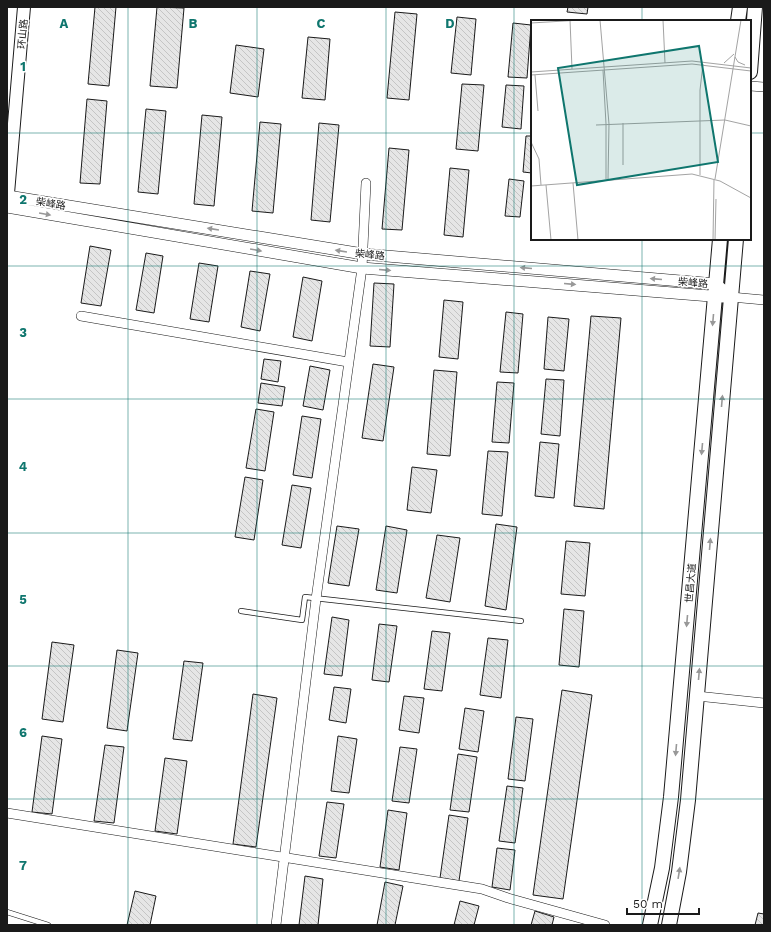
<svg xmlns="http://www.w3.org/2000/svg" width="771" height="932" font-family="'Work Sans','Noto Sans SC',sans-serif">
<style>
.building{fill:url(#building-back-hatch);stroke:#1a1a1a}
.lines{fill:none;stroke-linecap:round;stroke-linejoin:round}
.service-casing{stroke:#1a1a1a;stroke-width:6}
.minor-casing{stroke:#1a1a1a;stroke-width:10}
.tertiary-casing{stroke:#1a1a1a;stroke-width:12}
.secondary-casing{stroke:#1a1a1a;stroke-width:14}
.primary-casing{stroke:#1a1a1a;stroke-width:16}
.service{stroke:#fff;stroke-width:4.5}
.minor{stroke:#fff;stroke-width:9}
.tertiary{stroke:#fff;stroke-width:11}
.secondary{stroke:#fff;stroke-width:12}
.primary{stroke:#fff;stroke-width:14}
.oneway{fill:#989898}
.grid{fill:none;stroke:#0f766e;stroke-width:1;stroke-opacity:0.55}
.labels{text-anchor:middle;stroke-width:3;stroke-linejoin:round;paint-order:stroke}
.street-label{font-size:10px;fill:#1a1a1a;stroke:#fff}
.inset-road{fill:none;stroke:#a3a3a3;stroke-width:1}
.view{fill:#0f766e;fill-opacity:0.15;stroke:#0f766e;stroke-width:2}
.inset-edge{fill:none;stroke:#1a1a1a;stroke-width:2}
.grid-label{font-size:13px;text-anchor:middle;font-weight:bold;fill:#0f766e;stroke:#fff;stroke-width:3;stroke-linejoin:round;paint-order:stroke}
</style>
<defs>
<pattern id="building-back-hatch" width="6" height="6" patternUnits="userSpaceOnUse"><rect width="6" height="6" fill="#e6e6e6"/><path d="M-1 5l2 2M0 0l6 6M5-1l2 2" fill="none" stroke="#c5c5c5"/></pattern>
</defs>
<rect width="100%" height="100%" fill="#fff"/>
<path class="building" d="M95,7H116L109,86L88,84Z
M157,7L184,8L177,88L150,86Z
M568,7H588L587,14L567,12Z
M395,12L417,14L409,100L387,98Z
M457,17L476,19L471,75L451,73Z
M513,23L531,25L527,78L508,77Z
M308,37L330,39L325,100L302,98Z
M236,45L264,49L258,97L230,93Z
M462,84L484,85L478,151L456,149Z
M506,85L524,86L521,129L502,127Z
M87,99L107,101L100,184L80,183Z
M146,109L166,111L158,194L138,192Z
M202,115L222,117L214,206L194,204Z
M260,122L281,124L273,213L252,211Z
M319,123L339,125L330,222L311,220Z
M526,136H532V173L523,172Z
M389,148L409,150L402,230L382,229Z
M450,168L469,170L463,237L444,235Z
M509,179L524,181L520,217L505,216Z
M90,246L111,250L101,306L81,303Z
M146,253L163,256L154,313L136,310Z
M199,263L218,266L209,322L190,319Z
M250,271L270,274L260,331L241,327Z
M303,277L322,281L312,341L293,337Z
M374,283L394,284L390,347L370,346Z
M444,300L463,302L458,359L439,357Z
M506,312L523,314L518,373L500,372Z
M591,316L621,318L604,509L574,506Z
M548,317L569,319L564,371L544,369Z
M264,359L281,361L278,382L261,379Z
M373,364L394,367L383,441L362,438Z
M310,366L330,370L323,410L303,406Z
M434,370L457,372L450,456L427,454Z
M546,379L564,380L560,436L541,434Z
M497,382L514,383L509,443L492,442Z
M261,383L285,387L282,406L258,403Z
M256,409L274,412L265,471L246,468Z
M302,416L321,419L312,478L293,475Z
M540,442L559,444L554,498L535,496Z
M488,451L508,452L502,516L482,514Z
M412,467L437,470L431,513L407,510Z
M245,477L263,480L254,540L235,537Z
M292,485L311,488L301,548L282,545Z
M496,524L517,527L506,610L485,606Z
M337,526L359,529L349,586L328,583Z
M386,526L407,530L397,593L376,590Z
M437,535L460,538L450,602L426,598Z
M566,541L590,543L585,596L561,594Z
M564,609L584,611L579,667L559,665Z
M332,617L349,620L342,676L324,674Z
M379,624L397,626L389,682L372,680Z
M432,631L450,633L442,691L424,689Z
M488,638L508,640L501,698L480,695Z
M52,642L74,645L63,722L42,719Z
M117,650L138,653L127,731L107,728Z
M184,661L203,663L192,741L173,739Z
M334,687L351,689L346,723L329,720Z
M562,690L592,695L563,899L533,895Z
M253,694L277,698L256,847L233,844Z
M404,696L424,698L419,733L399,730Z
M465,708L484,711L478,752L459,749Z
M516,717L533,719L525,781L508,779Z
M42,736L62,739L52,814L32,812Z
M338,736L357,739L349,793L331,791Z
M105,745L124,747L114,823L94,821Z
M400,747L417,749L409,803L392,801Z
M458,754L477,757L469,812L450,810Z
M165,758L187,761L177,834L155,831Z
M507,786L523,788L515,843L499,841Z
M327,802L344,804L336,858L319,856Z
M388,810L407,813L399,870L380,867Z
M449,815L468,818L459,881L440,878Z
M497,848L515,850L510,890L492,887Z
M305,876L323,879L318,925H299Z
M385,882L403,886L395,925H377Z
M135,891L156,896L150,925H127Z
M460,901L479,906L474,925H454Z
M535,911L554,917L552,925H531Z
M758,913L764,914V925H755Z"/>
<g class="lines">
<g class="service-casing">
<path id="service" d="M241,611L302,620L305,597L521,621
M7,912L48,925"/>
</g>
<g class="minor-casing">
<path id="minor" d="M750,86L764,87
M731,297L764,300
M81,316L348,362
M697,696L764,703
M7,813L482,889L508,898L605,925
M276,925L316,599L362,268L366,183"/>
</g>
<g class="tertiary-casing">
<path id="tertiary" d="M8,196L363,254L716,284L731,297
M7,207L362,268L723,297"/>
</g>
<g class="secondary-casing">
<path id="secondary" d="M7,205L24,7"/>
</g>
<g class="primary-casing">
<path id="primary" d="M738,21L740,7
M750,72L755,7
M650,925L662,868L671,797L720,239
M669,925L679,872L688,800L736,239"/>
</g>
<use href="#service" class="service"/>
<use href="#minor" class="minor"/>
<use href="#tertiary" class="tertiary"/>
<use href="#secondary" class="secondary"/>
<use href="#primary" class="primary"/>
</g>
<defs><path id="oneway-solid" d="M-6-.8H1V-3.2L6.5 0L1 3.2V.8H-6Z"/></defs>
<g class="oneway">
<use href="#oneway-solid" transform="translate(45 214) rotate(10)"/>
<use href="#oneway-solid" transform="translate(213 229) rotate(-171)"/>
<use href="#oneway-solid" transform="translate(256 250) rotate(10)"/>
<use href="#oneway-solid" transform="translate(341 251) rotate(-171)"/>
<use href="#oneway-solid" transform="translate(526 268) rotate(-175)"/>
<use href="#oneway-solid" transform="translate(385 270) rotate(5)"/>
<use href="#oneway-solid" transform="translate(656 279) rotate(-175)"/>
<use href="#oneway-solid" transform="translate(570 284) rotate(5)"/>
<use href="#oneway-solid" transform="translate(713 320) rotate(95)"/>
<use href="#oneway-solid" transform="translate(722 401) rotate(-85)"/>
<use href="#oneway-solid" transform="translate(702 449) rotate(95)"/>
<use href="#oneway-solid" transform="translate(710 544) rotate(-85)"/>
<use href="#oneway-solid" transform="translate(687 621) rotate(95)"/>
<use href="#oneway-solid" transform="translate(699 674) rotate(-85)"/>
<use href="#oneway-solid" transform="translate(676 750) rotate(95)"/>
<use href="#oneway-solid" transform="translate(679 873) rotate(-81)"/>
</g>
<path class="grid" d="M128,7V925M257,7V925M386,7V925M514,7V925M642,7V21M7,133H532M750,133H764M642,239V925M7,266H764M7,399H764M7,533H764M7,666H764M7,799H764"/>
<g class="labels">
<g class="street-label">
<text transform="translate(22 34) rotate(-85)" y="4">环山路</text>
<text transform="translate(51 203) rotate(9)" y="4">柴峰路</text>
<text transform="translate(370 254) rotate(6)" y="4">柴峰路</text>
<text transform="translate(693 282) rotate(5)" y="4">柴峰路</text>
<text transform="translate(690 583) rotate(-85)" y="4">世昌大道</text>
</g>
</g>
<g transform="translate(531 20)">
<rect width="220" height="220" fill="#fff"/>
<path class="inset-road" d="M39,0L41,49M69,0L78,104L77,159M132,0L134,43M0,3L50,0M204,37L207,42L214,45M193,43L203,34M72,50L75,104V159M0,52L161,41L220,48M0,55L161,44L220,51M4,55L7,91M65,105L194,100L220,106M0,122L8,139L10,165M92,145V103M169,155V70L172,44M184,159L210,0M42,163L47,220M15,165L20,220M0,166L161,154L189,161L220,178M182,220L183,160M184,220L185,179"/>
<path class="view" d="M168,26L187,142L46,165L27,48Z"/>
<rect width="220" height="220" class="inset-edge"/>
</g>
<g class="grid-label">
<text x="64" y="28">A</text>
<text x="193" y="28">B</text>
<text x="321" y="28">C</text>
<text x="450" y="28">D</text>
<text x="23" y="71">1</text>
<text x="23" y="204">2</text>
<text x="23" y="337">3</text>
<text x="23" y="471">4</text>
<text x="23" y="604">5</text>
<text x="23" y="737">6</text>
<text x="23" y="870">7</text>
</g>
<rect width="771" height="932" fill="none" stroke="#1a1a1a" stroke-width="16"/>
<path d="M627 908v6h72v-6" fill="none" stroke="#1a1a1a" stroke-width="2"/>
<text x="633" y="908" font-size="12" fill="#1a1a1a" stroke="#ffffff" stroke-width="3" paint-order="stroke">50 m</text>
</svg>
